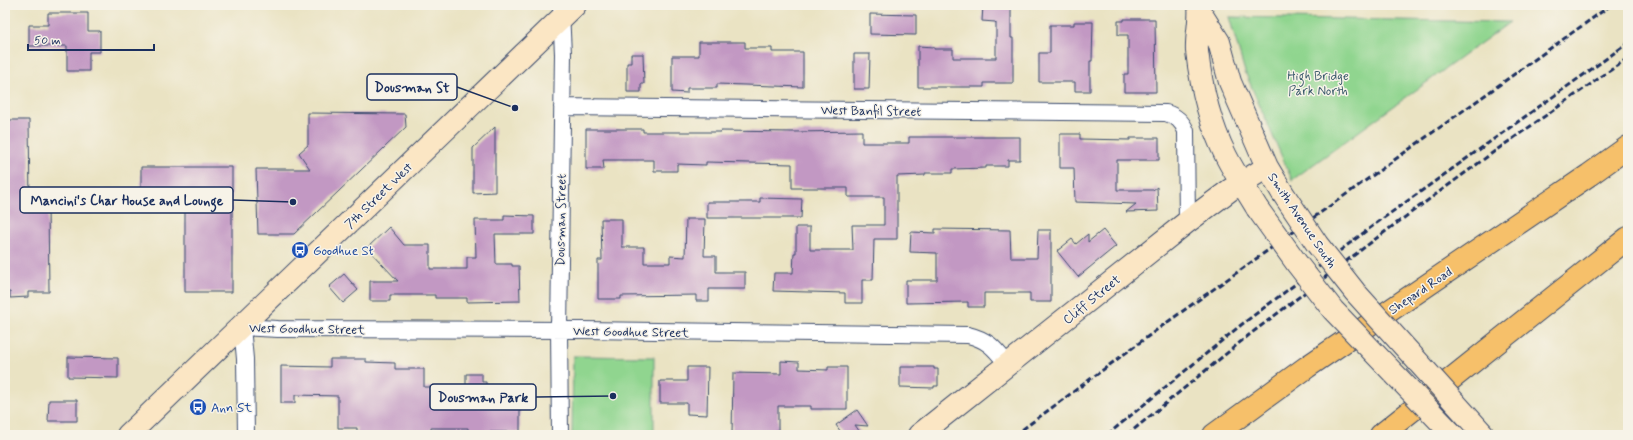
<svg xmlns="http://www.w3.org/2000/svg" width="1633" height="440" font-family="Mynerve,sans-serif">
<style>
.green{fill:#90d58f;stroke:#568276}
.building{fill:#c298c3}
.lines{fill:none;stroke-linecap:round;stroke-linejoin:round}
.street-casing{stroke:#3a4a6d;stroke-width:18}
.secondary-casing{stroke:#3a4a6d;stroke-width:24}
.highway-casing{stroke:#3a4a6d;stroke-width:24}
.street{stroke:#fff;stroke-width:16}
.secondary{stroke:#fbe6c4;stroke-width:22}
.highway{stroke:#f6c06b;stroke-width:22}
.rail{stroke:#1b2f5e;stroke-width:3;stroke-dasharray:6 3;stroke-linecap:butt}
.secondary-bridge-casing{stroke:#3a4a6d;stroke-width:24;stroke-linecap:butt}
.secondary-bridge{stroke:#fbe6c4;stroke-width:22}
.labels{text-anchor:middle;stroke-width:3;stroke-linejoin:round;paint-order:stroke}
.park-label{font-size:13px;fill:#38586a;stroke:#f7f3e8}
.street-label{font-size:13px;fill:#1b2f5e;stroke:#f7f3e8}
.transit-label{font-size:13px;fill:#164399;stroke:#f7f3e8;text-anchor:start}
.leader{fill:none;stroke:#1b2f5e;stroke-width:1.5}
.callout-dot{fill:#1b2f5e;stroke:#f7f3e8;stroke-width:1.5}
.callout{fill:#f7f3e8;stroke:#1b2f5e;stroke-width:1.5}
.callout-label{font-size:14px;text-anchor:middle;font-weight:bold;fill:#1b2f5e}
</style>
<rect width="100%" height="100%" fill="#f7f3e8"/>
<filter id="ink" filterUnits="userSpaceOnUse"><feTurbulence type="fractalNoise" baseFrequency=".025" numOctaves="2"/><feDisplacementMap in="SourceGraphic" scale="8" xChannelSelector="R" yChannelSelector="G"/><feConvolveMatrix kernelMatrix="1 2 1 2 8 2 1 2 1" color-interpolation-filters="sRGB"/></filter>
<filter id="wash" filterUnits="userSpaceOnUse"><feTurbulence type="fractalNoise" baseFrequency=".012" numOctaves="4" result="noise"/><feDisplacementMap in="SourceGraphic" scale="16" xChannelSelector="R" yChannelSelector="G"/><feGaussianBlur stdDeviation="0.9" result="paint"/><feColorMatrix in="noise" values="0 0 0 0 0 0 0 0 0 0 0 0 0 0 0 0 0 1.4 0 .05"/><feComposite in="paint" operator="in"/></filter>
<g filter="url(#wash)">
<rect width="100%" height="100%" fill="#eae3c3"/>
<path class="green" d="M1229,17L1510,22L1292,180L1245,72Z
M573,356L654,357V435H572Z"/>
<g id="blocks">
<path class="building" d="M983,5H1011V38H1013V83H984V87H918V46L934,47V49H953V58H996V23L995,22L982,21Z
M48,13H88V31H100V52H89V71H67V46H29V25H48Z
M870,14L916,15V35L870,34Z
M1124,19H1155L1156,92H1124V74H1128V35H1118V21H1124Z
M1074,22H1093L1092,61H1090V91H1075V82H1039V53H1050V25H1074Z
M699,42H745V48H772V52H803V87L717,84V88H687V93L672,92V56H699Z
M631,54H643L644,84H641V92H627V63H631Z
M854,54H870L869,89H854Z
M308,113L405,114L406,127L294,234H258L256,169H310L299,153L308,145Z
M5,120H29L30,204H48L49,292H28V297L10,298V292H5Z
M495,127V192L473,193V148Z
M586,129H643V132H721V131L793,132L862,131V143H909V137H1020V160H1008V166H986V168L952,169V173H925V175L897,176V239H874L873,280H862V303H845V293L773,291L774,273H793L794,253H796V227H810V250H853L852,225H884V197H848V188H792V164L706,162V165L677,164V171H654V160H603L604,169H586Z
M1060,134H1080V139L1130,140V138H1159V160H1117V190H1153L1157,187L1158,211L1126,212L1136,204L1075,202L1074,168H1060Z
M141,167H232V292H185V201H141Z
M760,198L802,199L801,218H707V202H760Z
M504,215L534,216V234H495L496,264H512V266H519L520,301L467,302V298H435V295H390V301H370V281H398L367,248L389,227L404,245H430V269H467V257H476L475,220H504Z
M601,219H622V247H644V263H670V256L685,257L686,219H705L704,256H716V272H745V289H709V301H696V295L621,296V299H598V260H602Z
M935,229L1010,230L1011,258H1037L1038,230H1051V302H1030V293H984V307H968V302L906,303V280H937V253L910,252L911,232L935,233Z
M1103,230L1116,246L1078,277L1057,251L1072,239L1076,244L1088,234V242Z
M344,274L358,290L343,303L329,287Z
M68,357L118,358V378L68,377Z
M330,359H366V362L395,363V369H424V387H466V374H482V382H486V394H520V432H484V435H468V428H431V435H357V428H338V396L295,395V403H281V366L330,367Z
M781,361L799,362V369L828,370V367H847V409H811V406H778V435H732L733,373L781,374Z
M687,367H708L707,415L687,414V403H660V381H687Z
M900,367H934V369H938V386H934V388L900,387Z
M49,400H77V421H48Z
M857,410L868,426L855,425L862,435H843L836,425Z"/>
</g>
</g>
<g filter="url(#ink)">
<use href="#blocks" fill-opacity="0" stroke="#3a4a6d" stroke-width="1"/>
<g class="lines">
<g class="street-casing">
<path id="street" d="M562,107L1166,113C1176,116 1182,121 1186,131L1187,222
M246,435L245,359L242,327L278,329L582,330L968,335C989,340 995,349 1008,365
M560,435L559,330L563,54L561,11"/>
</g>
<g class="secondary-casing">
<path id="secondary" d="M1199,5C1201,20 1196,35 1197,51C1201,86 1210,124 1226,156C1235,174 1247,191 1257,208
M1200,12L1219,42L1230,82L1267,167L1282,192
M128,435L575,5
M919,435L1187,222L1230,190L1267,167"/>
</g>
<g class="highway-casing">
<path id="highway" d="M1214,435L1307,367L1589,175L1628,147
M1381,435L1628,238"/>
</g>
<use href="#street" class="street"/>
<use href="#secondary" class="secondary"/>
<use href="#highway" class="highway"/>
<path class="rail" d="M1015,435L1162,326L1611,5
M1107,435L1241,325L1378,222L1628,43
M1127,435L1249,335L1386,231L1495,151L1628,58"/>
<g class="secondary-bridge-casing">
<path id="secondary-bridge" d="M1282,192L1317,244L1355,292L1484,435
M1257,208L1298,265L1333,310L1453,435"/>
</g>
<use href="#secondary-bridge" class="secondary-bridge"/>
</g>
</g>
<defs>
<g id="bus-disc" transform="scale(0.9)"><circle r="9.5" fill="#1a4fb4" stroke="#f7f3e8"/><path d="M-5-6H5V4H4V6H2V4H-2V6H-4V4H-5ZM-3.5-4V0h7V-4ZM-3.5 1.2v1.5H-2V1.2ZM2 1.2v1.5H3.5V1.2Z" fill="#fff"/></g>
</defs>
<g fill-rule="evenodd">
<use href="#bus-disc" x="300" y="250"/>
<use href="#bus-disc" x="198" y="407"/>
</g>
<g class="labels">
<g class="park-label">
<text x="1318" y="80">High Bridge<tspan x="1318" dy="15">Park North</tspan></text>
</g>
<g class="street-label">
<text transform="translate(871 110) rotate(1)" y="5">West Banfil Street</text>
<text transform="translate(378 195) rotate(-44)" y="5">7th Street West</text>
<text transform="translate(560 220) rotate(-89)" y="5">Dousman Street</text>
<text transform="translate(1303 220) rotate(56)" y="5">Smith Avenue South</text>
<text transform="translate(1420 290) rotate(-34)" y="5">Shepard Road</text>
<text transform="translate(1091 299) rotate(-39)" y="5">Cliff Street</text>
<text transform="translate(307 328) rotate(1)" y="5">West Goodhue Street</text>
<text transform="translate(631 331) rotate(1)" y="5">West Goodhue Street</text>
</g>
<g class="transit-label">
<text x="313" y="255">Goodhue St</text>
<text x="211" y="412">Ann St</text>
</g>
</g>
<path class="leader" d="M515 108L457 87M293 202L233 200M613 396L536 397"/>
<g class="callout-dot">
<circle cx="515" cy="108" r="4"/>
<circle cx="293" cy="202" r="4"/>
<circle cx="613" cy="396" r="4"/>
</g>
<g class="callout">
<rect x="367" y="74" width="90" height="26" rx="4"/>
<rect x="20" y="187" width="213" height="26" rx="4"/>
<rect x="430" y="384" width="106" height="26" rx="4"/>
</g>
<g class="callout-label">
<text x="412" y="92">Dousman St</text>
<text x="127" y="205">Mancini's Char House and Lounge</text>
<text x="483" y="402">Dousman Park</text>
</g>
<rect width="1633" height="440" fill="none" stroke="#f7f3e8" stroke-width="20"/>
<path d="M28 44v6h126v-6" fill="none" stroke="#1b2f5e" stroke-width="2"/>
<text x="34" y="44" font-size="12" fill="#1b2f5e" stroke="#f7f3e8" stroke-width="3" paint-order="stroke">50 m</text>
</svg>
